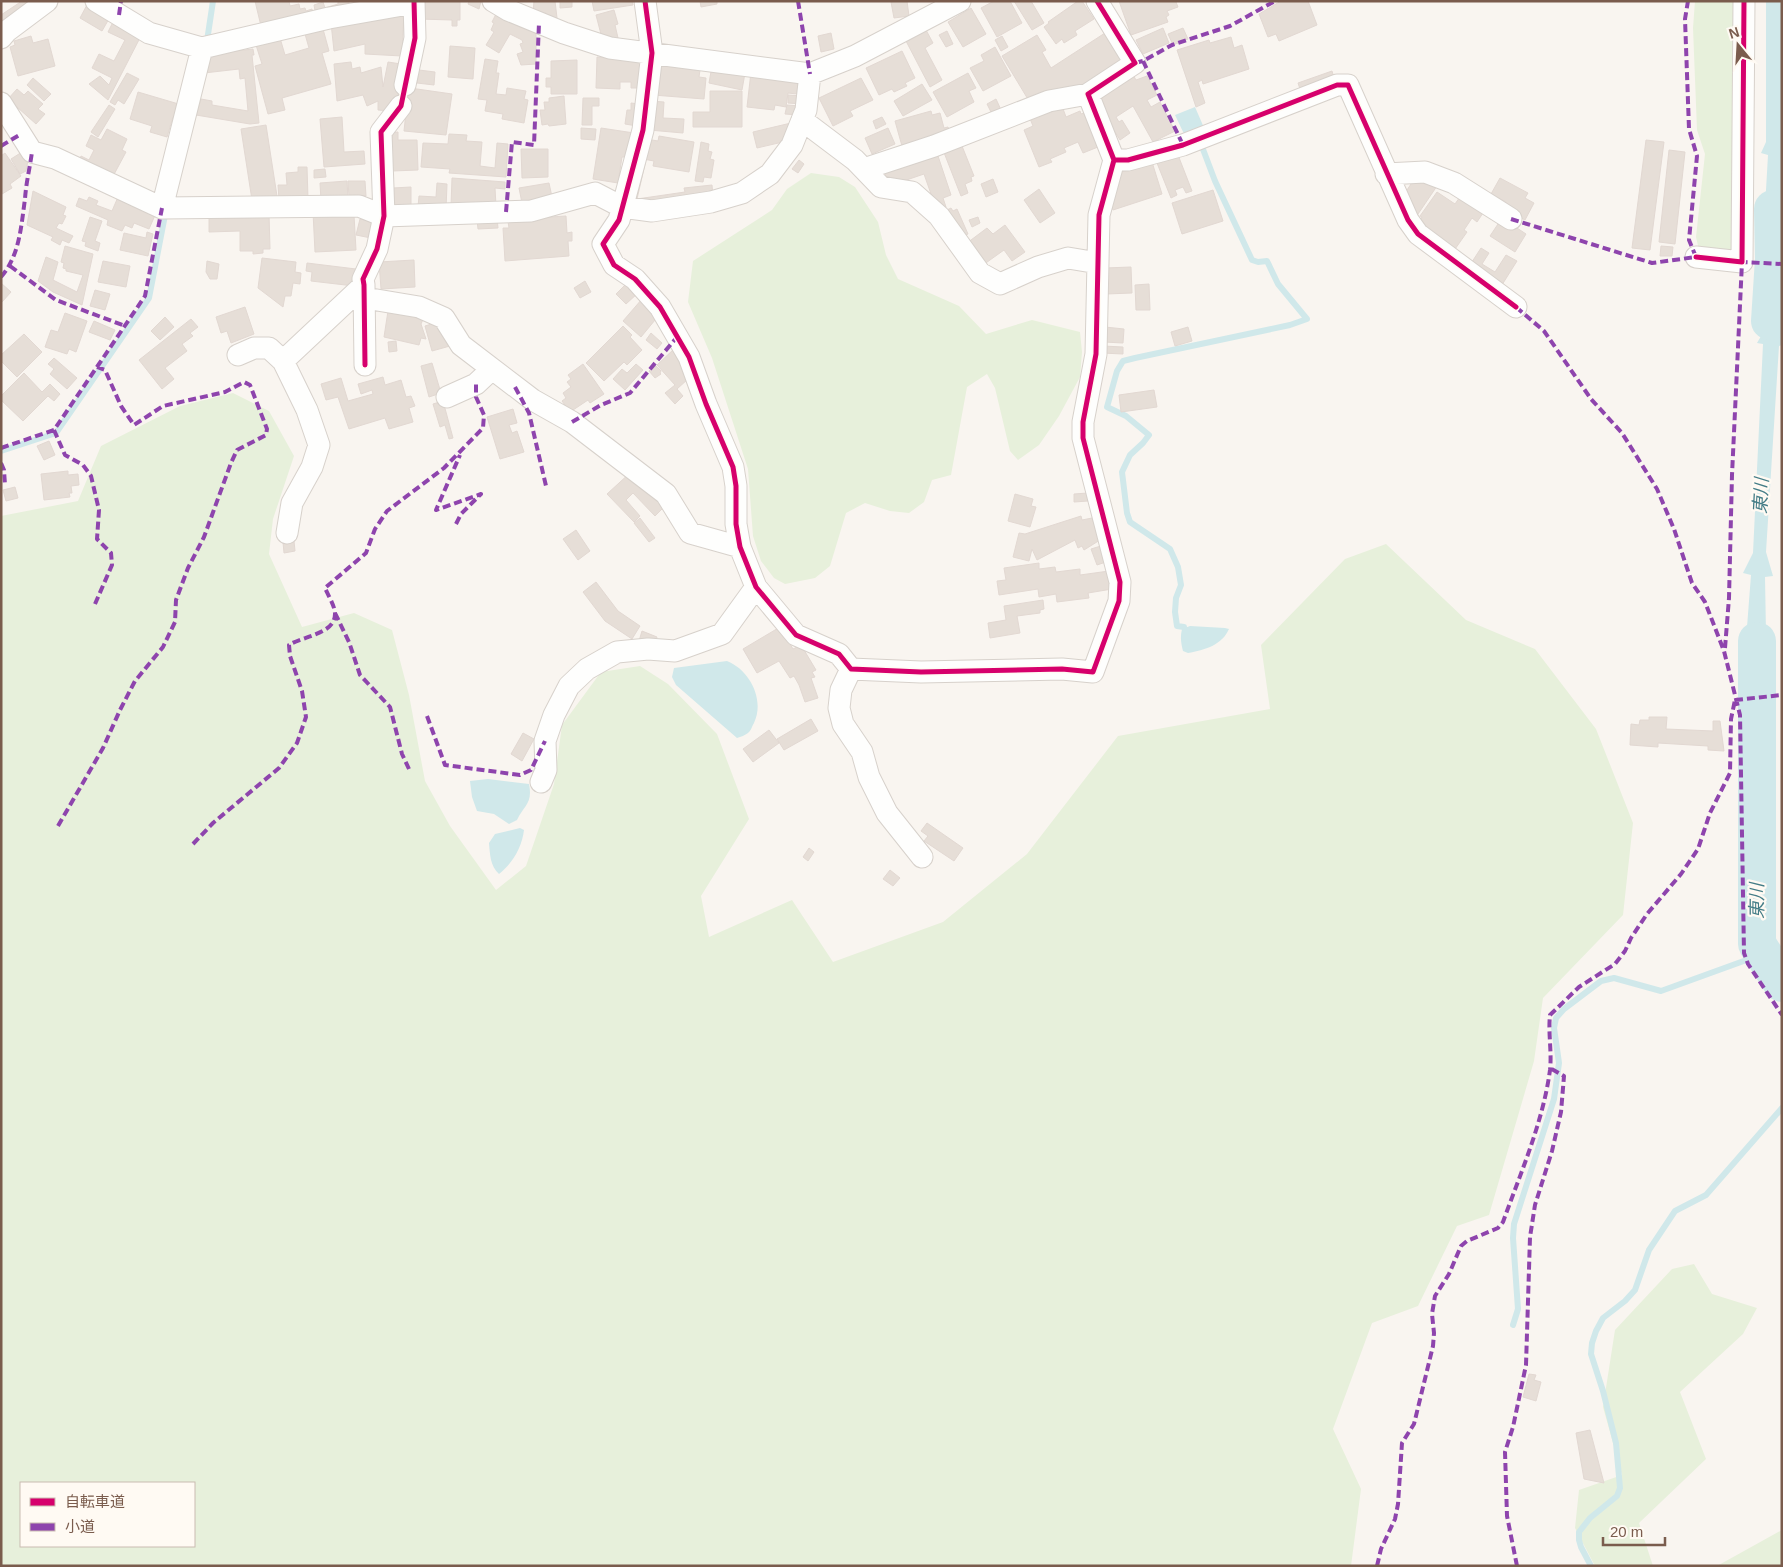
<svg xmlns="http://www.w3.org/2000/svg" width="1783" height="1567" font-family="Helvetica,'Noto Sans JP',sans-serif">
<style>
.green{fill:#e7f0db;fill-rule:evenodd}
.water{fill:#d0e8ea}
.lines{fill:none;stroke-linecap:round;stroke-linejoin:round}
.stream{stroke:#d0e8ea;stroke-width:6}
.river{stroke:#d0e8ea;stroke-width:38}
.building{fill:#e6ded7;stroke:#e2d8d2}
.minor-casing{stroke:#d7d1cb;stroke-width:23}
.minor{stroke:#fefefd;stroke-width:21}
.quiet{stroke:#8e44ad;stroke-width:4;stroke-dasharray:8 4;stroke-linecap:butt}
.cycleway-casing{stroke:#fffaf3;stroke-width:8}
.cycleway{stroke:#d6006c;stroke-width:5}
.labels{text-anchor:middle;stroke-width:4.5;stroke-linejoin:round;paint-order:stroke}
.water-label{font-size:18px;font-style:italic;fill:#437c86;stroke:#fffaf3}
</style>
<rect width="100%" height="100%" fill="#f9f5f0"/>
<path class="green" d="M1695,1H1736L1733,251L1699,250L1696,237L1705,154L1697,130L1693,28Z
M811,173L839,177L855,187L878,222L886,255L898,279L959,306L986,334L1032,320L1080,332L1082,352L1080,377L1059,416L1039,445L1018,460L1010,451L995,388L987,374L967,387L951,475L932,480L924,502L909,513L890,511L865,503L846,513L830,566L815,578L785,584L774,578L761,561L753,536L748,469L712,358L688,302L693,261L772,210L787,189Z
M233,393L269,411L294,456L273,519L269,554L302,627L354,613L392,630L409,695L425,781L450,826L496,890L526,866L554,784L562,725L601,672L640,666L668,684L717,734L749,819L701,896L709,937L792,900L833,962L943,922L1027,854L1118,736L1270,709L1261,645L1345,559L1386,544L1466,620L1535,649L1596,729L1633,823L1623,915L1543,998L1534,1061L1489,1215L1457,1226L1418,1306L1372,1323L1333,1429L1361,1489L1351,1566H1V516L78,501L101,446L180,406ZM21,1483H194V1546H21Z
M1694,1264L1712,1294L1757,1308L1743,1334L1680,1392L1706,1459L1639,1523L1653,1566H1595L1575,1528L1579,1490L1622,1475L1603,1407L1615,1330L1672,1269Z
M1782,1530V1566H1717Z"/>
<path class="water" d="M1766,1H1782V261L1762,260L1768,155L1761,153L1766,142Z
M1195,107L1205,130L1186,138L1175,115Z
M1762,270H1780V331L1782,345L1779,346L1766,552L1773,576L1765,577L1767,690L1750,693L1747,627L1751,575L1743,573L1753,553L1763,344L1757,343L1764,331Z
M1190,626L1225,628L1229,629C1222,645 1205,650 1188,653L1183,651C1181,643 1180,637 1182,629Z
M727,661C750,670 765,700 754,723C752,726 751,731 748,733C745,735 741,737 737,738L676,685L672,677L674,668Z
M488,779L529,784C533,804 524,805 517,820L509,824L494,814L477,811L472,797L470,781Z
M520,828L524,830C522,847 513,863 499,874C490,866 490,854 489,843L495,834Z"/>
<g class="lines">
<path class="stream" d="M207,41L213,1
M1,451L56,433L149,298L166,210
M1184,627L1177,626L1175,612L1176,598L1181,585L1178,567L1170,549L1130,522L1127,513L1122,472L1130,455L1143,443L1149,435L1126,416L1107,407L1117,371L1123,361L1135,358L1290,325L1307,319L1278,284L1267,261L1258,262L1252,260L1215,181L1201,144
M1513,1325L1518,1309L1513,1238L1514,1224L1554,1099L1559,1063L1554,1028L1556,1018L1564,1009L1601,981L1614,978L1661,991L1763,954
M1591,1566L1581,1547L1579,1540V1532L1590,1518L1617,1496L1620,1488L1616,1443L1603,1391L1591,1354L1592,1343L1596,1331L1603,1318L1625,1301L1635,1290L1649,1250L1675,1211L1706,1195L1782,1108"/>
<path class="river" d="M1770,321L1774,259L1773,209
M1757,641V944L1782,983"/>
</g>
<path class="building" d="M22,1H41L1,32V15Z
M255,1H289L290,6L299,4L300,9L305,8L306,11L312,9L313,14L261,26Z
M338,1H349V8L316,16L314,5L323,2L325,8L338,4Z
M420,1H460V20H457V26H452V20L419,19Z
M469,1H481L479,9L468,4Z
M534,1H555L557,18L546,19V13H533Z
M560,1H572V7L560,8Z
M592,1H632L633,5L594,11Z
M700,1H717V4L701,7Z
M896,1H907L909,16L894,18L891,2Z
M994,1H1010L1022,23L997,37L981,8Z
M1014,1H1031L1044,23L1032,30Z
M1078,1H1082L1094,19L1075,31L1077,35L1064,43L1062,39L1056,44L1044,27L1049,23L1048,22Z
M1119,1H1178L1176,2L1178,7L1167,11L1169,15L1166,17L1168,22L1131,35Z
M1281,1H1308L1317,25L1279,41L1276,34L1268,37L1259,14Z
M88,3L110,17L102,31L80,18Z
M971,8L986,34L963,47L948,22Z
M614,10L618,24L615,25L618,38L603,42L596,15Z
M404,12L402,56L365,54V44L334,51L331,23Z
M497,12L536,33V64L521,65L517,54L523,52L520,44L523,43L522,40L510,34L499,53L486,45L494,32L491,30L494,23L492,22Z
M115,18L143,32L108,100L89,84L100,76L109,85L112,78L92,68L99,54L114,61L125,40L108,32Z
M1163,28L1169,43L1143,54L1136,40Z
M1183,28L1188,39L1173,45L1168,34Z
M323,29L329,51L322,53L331,84L282,98L285,110L268,114L255,66L262,64L256,45L280,38L285,55L309,48L305,34Z
M926,30L933,43L925,48L942,80L930,87L906,41Z
M947,31L953,44L946,47L939,35Z
M831,33L834,49L821,52L818,36Z
M1105,33L1123,61L1086,88L1029,101L1002,56L1037,35L1046,50L1042,52L1051,68Z
M31,36L33,43L48,39L55,66L18,76L10,47L15,45L14,41Z
M1002,36L1008,47L1001,51L995,40Z
M1231,37L1234,48L1242,45L1249,69L1203,84L1202,80L1198,82L1205,103L1196,107L1177,50L1209,40L1210,43Z
M450,46L475,48L473,79L448,77Z
M995,47L1011,76L983,91L970,68L984,61L981,55Z
M253,49L254,55H252L259,123L250,124L196,115L201,99L212,101V105L248,111L245,78L240,79L239,69L204,73L209,54Z
M902,51L915,78L905,83L907,86L894,92L892,89L879,95L866,68Z
M597,57L644,59L638,88H631V82H620V89L596,88Z
M485,59L498,61L496,73H499L496,94L506,95L507,88L526,91L524,99L528,100L524,123L502,119L503,114L485,111L487,100L478,99Z
M577,60V94H551V87H546V78H551V61Z
M351,62L352,69L360,67L361,73L381,67L383,87L388,62L401,64L396,86L452,94L446,135L404,131L407,103L391,111L378,110V101L367,106L363,95L337,101L334,64Z
M656,63H701L699,77L706,78L704,99L653,95Z
M712,66L745,73L742,90L709,83Z
M419,70L435,72L434,85L417,83Z
M1332,71L1335,81L1301,92L1298,83Z
M751,72L799,78L797,94L788,93L786,107L775,105L774,110L747,107Z
M127,73L139,79L124,104L118,100L115,105L110,102Z
M968,73L976,88L969,91L974,102L947,117L933,92Z
M1132,73L1136,80L1147,76L1157,95L1147,100L1151,107L1160,102L1175,131L1153,142L1133,106L1116,117L1119,122L1122,120L1130,133L1120,140L1094,98Z
M33,78L51,94L44,101L27,85Z
M861,78L873,100L850,111L853,116L833,126L819,98Z
M922,84L932,100L903,116L894,101Z
M17,89L24,95L28,91L43,104L38,109L45,114L36,124L8,99Z
M710,91H742V127H693V112H710Z
M138,92L182,105L178,118L173,117L167,137L150,132L152,126L130,119Z
M788,95L803,96L802,104L788,103Z
M564,96L566,124L549,126L548,124L542,125L540,110H545L544,102H549V98Z
M583,98H599V106H592V125H582Z
M996,99L1002,112L993,116L987,104Z
M651,101L664,102L663,118L684,119L683,133L649,130Z
M631,103L639,104L637,126L625,124L627,110H631Z
M109,105L115,109L98,137L91,132Z
M787,105L800,106L799,115L785,114Z
M1062,106L1066,117L1080,111L1081,114L1084,113L1098,147L1083,153L1078,142L1064,148L1066,152L1050,159L1052,162L1039,167L1024,130L1033,126L1029,116Z
M931,111L932,115L940,113L944,128L948,127L950,132L902,146L895,121Z
M342,117L344,152L364,151L365,164L324,167L320,119Z
M882,117L886,124L876,129L873,121Z
M791,123L787,141L757,148L753,132Z
M266,125L277,196L252,200L241,129Z
M581,128L596,129L595,140L581,139Z
M601,128L634,133L632,146L628,145L626,157H622L618,183L593,179Z
M888,128L895,144L872,154L865,138Z
M107,129L127,139L122,150L126,152L111,180L78,163L81,156L89,160L94,150L86,146L91,135L101,140Z
M398,132V140H417L418,170L392,171L393,188L411,187V209L387,210L388,133Z
M449,134L467,135L466,141L482,142L480,166L495,168L497,143L508,144L506,177L449,173L450,169L421,167L423,143L448,144Z
M659,136L694,142L689,172L653,166L654,161L643,159L646,139L658,141Z
M1646,140L1664,142L1650,250L1632,248Z
M701,142L709,144L708,151L712,152L710,159L714,160L711,178L704,177L703,182L695,181Z
M962,146L974,176L971,177L972,181L965,184L968,193L961,196L943,150Z
M521,149H548V177L522,178Z
M936,150L951,195L943,198L946,207L937,211L924,174L886,187L882,176L886,174L884,167Z
M1669,150L1685,152L1675,244L1659,242Z
M22,152L28,160L26,171L20,174L11,159Z
M5,153L21,176L10,184L12,188L2,194L1,156Z
M1178,155L1192,191L1186,193L1183,187L1175,190L1177,195L1171,198L1157,163Z
M799,160L804,164L798,173L792,169Z
M638,162L645,164L637,199L685,192L684,188L712,185L713,197L647,206L628,200Z
M1152,162L1162,194L1113,210L1110,201L1119,184L1116,174Z
M298,167H307L308,199L279,200L278,185H287L286,173L298,172Z
M325,169L326,177L314,178V170Z
M452,178L505,182V189L495,188L496,206H451Z
M1415,178L1437,186L1416,217L1401,199Z
M1500,178L1528,193L1525,198L1534,203L1525,220L1503,208L1506,202L1491,194Z
M993,179L998,192L986,197L981,184Z
M347,181L348,199L321,201L320,183Z
M348,181H365L366,196L349,197Z
M437,183L447,184L446,209L418,207L419,196L436,197Z
M549,183L552,197L522,203L519,188Z
M1039,189L1055,213L1040,223L1024,200Z
M1213,190L1223,221L1182,234L1172,203Z
M33,191L66,207L63,215L66,216L62,224L59,223L56,228L73,236L69,243L62,240L60,245L51,240L53,237L27,225Z
M1437,192L1455,204L1462,194L1485,210L1477,222L1472,218L1464,230L1467,232L1453,252L1417,226L1422,217L1420,216Z
M89,197L98,201L96,205L112,211L118,197L156,213L149,229L134,223L132,228L125,225L122,231L107,225L108,220L76,206L79,198L87,201Z
M951,208L953,211L957,209L968,234L957,239L945,211Z
M313,212L354,215L356,250L315,252Z
M269,214L270,249H263V253L253,254V251H240V231L209,232V215Z
M507,215L535,218L566,216L567,233L572,232V241H568L569,256L505,261L503,228H509Z
M90,217L102,221L95,241L100,243L98,251L85,246L86,242L82,241Z
M978,217L980,223L972,227L969,220Z
M497,218L498,228L478,229L477,220Z
M1502,218L1526,234L1515,252L1490,236Z
M360,219L375,222L371,238L356,235Z
M1005,225L1025,252L1012,261L1004,250L983,265L967,243L987,228L993,234Z
M147,232L153,234L148,256L120,250L124,233L146,238Z
M65,246L93,254L82,305L53,292L38,281L46,257L58,262L53,280L77,292L83,275L66,271V269L63,268L64,263L61,262Z
M1661,246L1673,247L1672,256H1660Z
M1481,248L1489,253L1482,264L1495,272L1506,255L1517,261L1500,288L1468,268Z
M262,258L296,262L295,272L301,273L300,284L293,283L291,296H285L283,307L258,288Z
M414,260L415,287L381,289L379,262Z
M103,261L130,266L126,287L98,282Z
M207,261L219,264L217,279H210L206,272Z
M307,263L356,269L354,286L311,281L312,272L306,271Z
M1131,267L1132,293L1106,294L1105,268Z
M585,281L591,292L580,298L574,288Z
M1,283L11,292L2,302L1,301Z
M627,283L638,293L626,304L616,294Z
M1149,284L1150,310H1136L1135,285Z
M95,290L110,294L105,310L90,306Z
M642,299L660,314L641,337L623,321Z
M245,307L254,334L231,343L227,331L221,333L216,317Z
M388,311L424,317L421,324L426,339L421,338L419,345L384,337Z
M65,313L87,321L76,352L69,349L67,354L45,347L51,330L58,332Z
M165,317L174,327L160,340L151,331Z
M191,319L198,327L190,333L193,336L182,344L187,351L165,368L174,379L162,389L139,360Z
M94,321L115,330L110,340L89,332Z
M438,322L450,346L432,351L425,326Z
M623,326L632,335L630,337L642,350L627,365L624,362L604,381L586,363Z
M1105,327L1124,329L1123,343L1104,342Z
M1188,327L1192,341L1175,346L1171,332Z
M651,333L662,343L657,349L646,340Z
M24,334L42,352L17,377L1,361V355Z
M396,341L397,351L389,352L388,342Z
M1103,346L1123,347V354L1102,353Z
M674,349L690,367L683,373L688,379L677,389L683,396L675,404L665,393L675,385L657,365Z
M54,358L77,378L67,389L50,374L54,369L48,364Z
M432,363L441,393L429,397L421,366Z
M583,364L604,394L590,403L588,400L570,412L562,401L566,398L563,393L571,387L567,382L571,379L568,375Z
M636,364L643,370L625,390L613,379L622,369L627,373Z
M656,366L661,371L660,373L661,374L655,378L649,371Z
M24,373L42,392L50,384L60,394L54,401L48,396L23,421L1,400V396Z
M383,377L385,385L401,380L406,397L411,396L415,406L409,408L413,422L389,429L385,418L349,429L338,397L326,400L321,384L341,378L348,401L373,394L372,390L361,394L358,384Z
M1154,390L1157,407L1121,412L1119,395Z
M443,401L453,438L449,439L445,425L440,427L433,404Z
M513,409L517,423L509,425L512,433L517,431L524,452L500,459L487,417Z
M49,441L55,455L44,460L37,446Z
M68,471V475L78,474L79,485L71,486L72,493H69L70,497L44,500L41,474Z
M631,472L664,507L655,516L633,493L626,500L640,516L634,522L607,494Z
M15,487L18,498L6,501L3,490Z
M1088,493V501L1074,502V494Z
M1015,494L1033,499L1031,506L1036,507L1030,527L1008,521Z
M1081,516L1082,520L1092,518L1100,540L1084,550L1082,546L1078,548L1075,540L1037,560L1032,549L1029,561L1013,557L1019,533L1025,534Z
M640,518L655,538L649,542L634,523Z
M576,530L590,551L578,560L563,539Z
M294,541L295,551L284,553L283,542Z
M1104,545L1109,561L1097,565L1091,549Z
M1039,563V569L1055,567L1056,572L1080,569V575L1109,571L1112,589L1088,593L1089,598L1057,602L1056,594L1039,597L1038,589L999,595L997,581L1006,580L1004,568Z
M596,582L618,611L640,626L632,639L605,621L583,592Z
M1043,600L1044,609L1040,610V613L1017,616L1020,633L990,638L988,623L1006,620L1004,606Z
M780,627L793,649L801,645L816,670L812,672L815,677L811,678L818,698L805,702L799,685L794,676L790,678L779,661L757,673L743,649Z
M642,631L657,637L653,648L639,641Z
M1649,717H1667L1666,729L1713,731V721H1720L1724,751L1708,750V746L1658,743V747L1630,745L1631,724L1639,725L1640,720H1649Z
M811,719L818,731L784,750L777,739Z
M769,730L779,743L753,762L743,749Z
M523,733L534,739L522,761L511,754Z
M927,823L963,848L954,861L924,841L928,836L921,831Z
M809,848L814,852L808,861L803,857Z
M890,870L900,878L893,886L883,879Z
M1529,1374L1536,1375L1534,1380L1541,1382L1536,1401L1523,1397Z
M1590,1430L1604,1483L1584,1479L1576,1433Z"/>
<g class="lines">
<g class="minor-casing">
<path id="minor" d="M96,1L149,33L202,48L329,18L414,3
M493,1L508,10L564,33L610,48L810,74L855,56L960,1
M645,1L652,53L643,130L619,220L603,244L614,265L635,279L660,307L689,357L706,404L733,467L736,486V524L740,547L756,587L796,635L839,654L851,669L921,672L1062,669L1093,672L1119,601L1120,582L1083,438V422L1096,354L1099,215L1114,160L1088,94L1135,63L1097,1
M1,38L7,31L47,1
M405,85L415,38L414,1
M1,103L32,152L55,158L162,208L359,206L384,216L531,211L595,193L622,207L652,211L711,202L742,193L770,174L792,145L806,110L810,74
M802,120L855,160L881,187L912,192L939,216L980,273L1000,284L1038,267L1068,258L1098,263
M1114,160H1128L1183,145L1337,85H1348L1408,220L1418,234L1516,307
M864,169L934,146L1049,101L1088,94
M1386,174L1425,172L1454,183L1511,219
M162,208L202,48
M1696,257L1742,262L1744,1
M365,298L419,307L444,318L461,345L533,400L572,422L666,494L690,533L740,547
M238,355L254,348H269L283,361
M365,365L364,285L363,279L377,249L384,216L381,132L401,106
M447,397L476,384L492,369
M287,533L292,503L312,467L319,445L307,410L283,361L364,285
M851,669L841,690L839,708L843,724L862,752L869,777L887,813L922,857
M541,782L546,770L545,741L554,715L569,686L587,669L617,652L648,649L675,651L722,634L756,587"/>
</g>
<use href="#minor" class="minor"/>
<path class="quiet" d="M798,1L810,74
M119,15L121,1
M1143,61L1183,145
M1135,63L1143,61L1172,45L1230,26L1275,1
M1,146L21,134
M506,212L512,142L534,145L539,23
M1511,219L1652,263L1696,257L1689,240L1697,156L1689,129L1685,19L1688,1
M10,266L56,300L125,326
M1,277C20,255 21,226 25,199C26,183 30,167 32,152
M1516,307L1544,331L1591,399L1622,433L1657,489L1674,529L1692,583L1705,602L1724,651L1740,715L1744,953L1748,964L1782,1015
M515,387L529,413L546,486
M572,422L601,405L630,393L677,337
M54,430L65,455L83,465L91,476L99,510L97,539L111,553L112,565L95,604
M1,448L54,430L99,364L145,296L162,208
M1,463L4,470L5,485
M456,524L461,514L481,494L436,510L460,455
M335,613L349,642L360,675L390,707L402,754L409,769
M1725,648L1729,598L1732,475L1742,262L1782,264
M1735,700L1782,695
M427,716L445,765L520,775L531,770L545,741
M58,826L103,748L120,710L135,681L163,647L175,622L176,600L188,568L204,537L231,463L237,450L266,435L267,429L250,385L244,382L225,392L163,406L134,425L121,406L105,370L97,367
M193,844L213,823L279,768L297,743L306,717L302,691L290,656L289,645C303,636 335,634 335,614C335,606 328,595 325,588L366,553L375,529L387,511L444,468L483,428L484,415L476,397V384
M1377,1566L1381,1549L1395,1519L1398,1504L1402,1443L1414,1424L1433,1346L1434,1333L1432,1314L1435,1296L1449,1274L1461,1246L1467,1241L1498,1228L1503,1222C1521,1172 1543,1122 1550,1070C1552,1052 1548,1033 1550,1015L1579,987L1615,964L1625,951L1631,938L1647,914L1681,874L1698,849L1710,813L1730,773L1731,719L1735,700
M1517,1566L1507,1516L1505,1452L1513,1427L1526,1365L1530,1237L1535,1205L1552,1151L1561,1112L1564,1076L1550,1068"/>
<g class="cycleway-casing">
<path id="cycleway" d="M645,1L652,53L643,130L619,220L603,244L614,265L635,279L660,307L689,357L706,404L733,467L736,486V524L740,547L756,587L796,635L839,654L851,669L921,672L1062,669L1093,672L1119,601L1120,582L1083,438V422L1096,354L1099,215L1114,160L1088,94L1135,63L1097,1
M1114,160H1128L1183,145L1337,85H1348L1408,220L1418,234L1516,307
M1696,257L1742,262L1744,1
M365,365L364,285L363,279L377,249L384,216L381,132L401,106L415,38L414,1"/>
</g>
<use href="#cycleway" class="cycleway"/>
</g>
<g class="labels">
<g class="water-label">
<text transform="translate(1761 496) rotate(-87)" y="6">東川</text>
<text transform="translate(1757 901) rotate(-90)" y="6">東川</text>
</g>
</g>
<rect width="1783" height="1567" fill="none" stroke="#7a5c4d" stroke-width="5"/>
<rect x="20" y="1482" width="175" height="65" fill="#fffaf3" stroke="#cabbb1"/>
<rect x="30" y="1498" width="25" height="8" fill="#d6006c" stroke="#cabbb1"/>
<text x="65" y="1507" font-size="15" fill="#7a5c4d">自転車道</text>
<rect x="30" y="1523" width="25" height="8" fill="#8e44ad" stroke="#cabbb1"/>
<text x="65" y="1532" font-size="15" fill="#7a5c4d">小道</text>
<g transform="translate(1738 45) rotate(342)" stroke="#fffaf3" stroke-width="4" paint-order="stroke">
<path d="M0-4L9 19L0 12L-9 19Z" fill="#7a5c4d"/>
<text y="-8" font-size="14" font-weight="bold" text-anchor="middle" fill="#7a5c4d">N</text>
</g>
<path d="M1603 1537v8h62v-8" fill="none" stroke="#7a5c4d" stroke-width="2.5"/>
<text x="1610" y="1537" font-size="15" fill="#7a5c4d" stroke="#fffaf3" stroke-width="4" paint-order="stroke">20 m</text>
</svg>
